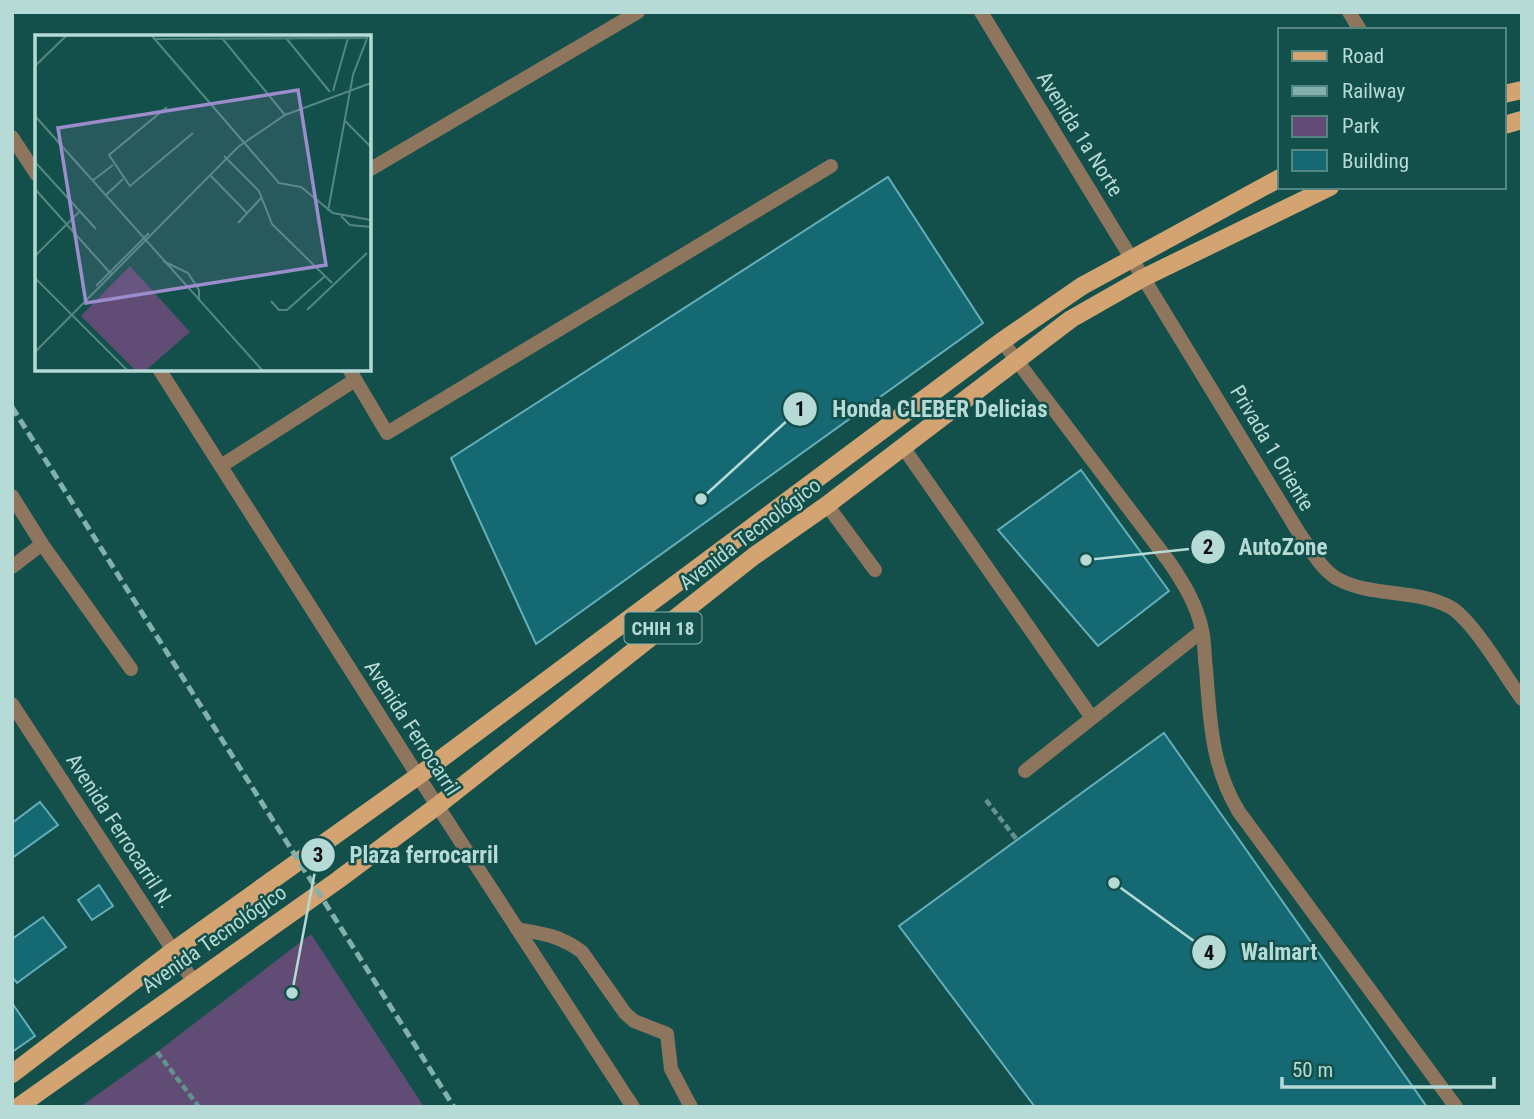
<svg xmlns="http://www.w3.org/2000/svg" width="1534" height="1119" font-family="'Roboto Condensed',sans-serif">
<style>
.green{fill:#604c75}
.building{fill:#156973;stroke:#64afb9;stroke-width:2}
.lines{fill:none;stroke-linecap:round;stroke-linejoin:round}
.path{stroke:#62938e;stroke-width:4.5;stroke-dasharray:7 3.5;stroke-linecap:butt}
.lane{stroke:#8e765e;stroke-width:14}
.street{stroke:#8e765e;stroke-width:14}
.primary{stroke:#d3a372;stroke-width:18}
.rail{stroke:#84b0ab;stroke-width:5;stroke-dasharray:10 5;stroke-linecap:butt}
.labels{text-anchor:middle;stroke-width:5;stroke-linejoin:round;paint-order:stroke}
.shield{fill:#13504b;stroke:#85b1ac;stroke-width:2}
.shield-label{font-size:19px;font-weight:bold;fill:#b6dad5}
.street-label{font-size:21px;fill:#b6dad5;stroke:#13504b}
.inset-road{fill:none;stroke:#548782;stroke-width:2}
.view{fill:#9b8ccb;fill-opacity:0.15;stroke:#9b8ccb;stroke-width:3.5}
.inset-edge{fill:none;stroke:#b6dad5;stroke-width:3.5}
.leader{fill:none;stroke:#b6dad5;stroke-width:2.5}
.callout-dot{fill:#b6dad5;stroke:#13504b;stroke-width:2.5}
.mark-label{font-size:21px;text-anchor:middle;font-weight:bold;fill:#111}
.callout-label{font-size:23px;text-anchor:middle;font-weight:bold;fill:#b6dad5;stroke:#13504b;stroke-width:5;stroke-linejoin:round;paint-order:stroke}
</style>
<rect width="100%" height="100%" fill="#13504b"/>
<path class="green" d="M311,934L424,1107H80L157,1052Z"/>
<path class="building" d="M888,177L983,323L536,644L451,458Z
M1081,470L1169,591L1098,646L998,530Z
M1164,733L1427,1107H1035L899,926Z
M40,802L58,825L12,858V823Z
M99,885L113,906L92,920L78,900Z
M43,917L66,947L17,983L12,977V939Z
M12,1003L35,1036L12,1052Z"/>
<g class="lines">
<path class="path" d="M986,800L1017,840
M157,1052L199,1107"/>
<path class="lane" d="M369,170L638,12
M1002,341L1170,563C1184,584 1197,605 1202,630C1205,642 1204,656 1206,668C1210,720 1211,766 1239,812L1456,1107
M349,369L387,433L831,166
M903,447L1092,718
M221,466L355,380
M827,505L875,570
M12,704L193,981
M1025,771L1202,631
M517,929C542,933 561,936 582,952L625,1013L634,1021L667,1034L671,1069L691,1107"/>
<path class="street" d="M981,12L1299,533C1310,548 1320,568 1336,578C1371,598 1414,588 1450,607C1472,619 1505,676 1522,699
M1349,12L1360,30
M12,137L37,175
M159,369L418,776L633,1107
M12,496L42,544L131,669
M12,567L42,544"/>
<path class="primary" d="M1504,94L1522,90
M1504,125L1522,120
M12,1074L173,951L418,776L1002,341L1082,286L1280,178
M18,1107L338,880L437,806L754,556L827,505L1071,319L1143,278L1330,187"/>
<path class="rail" d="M12,407L454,1107"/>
</g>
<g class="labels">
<rect class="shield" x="624.5" y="612.5" width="77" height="31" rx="5"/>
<g class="shield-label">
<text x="663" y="635">CHIH 18</text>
</g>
<g class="street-label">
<text transform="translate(1080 134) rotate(58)" y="7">Avenida 1a Norte</text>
<text transform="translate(1272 448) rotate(59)" y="7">Privada 1 Oriente</text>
<text transform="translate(750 534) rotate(-37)" y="7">Avenida Tecnológico</text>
<text transform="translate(412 728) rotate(57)" y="7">Avenida Ferrocarril</text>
<text transform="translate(120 831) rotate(57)" y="7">Avenida Ferrocarril N.</text>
<text transform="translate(214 939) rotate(-35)" y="7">Avenida Tecnológico</text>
</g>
</g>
<g transform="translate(35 35)">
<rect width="336" height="336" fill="#13504b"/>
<path d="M95,231L155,297L111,335H100L46,281Z" fill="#604c75"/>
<path class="inset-road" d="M117,1L244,148L266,152L298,178L336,185M187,3L250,80M251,3L295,57M120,4L333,3M0,31L31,1M298,56L313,3M132,72L74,120L95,151L158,98M0,81L227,335M309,85L336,112M189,121L224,156L237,189L297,248M0,127L61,194M176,141L212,178M57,146L78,130M0,154L77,240M70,161L88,144M293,176L318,40L333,1M306,181L315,190L336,192M203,188L227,162M0,221L44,177M128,226L153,238L164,255V266M0,243L92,335M61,251L114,198M236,266L244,275H252L290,241M272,275L332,218M0,317L203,112L250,80L336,48"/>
<path class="view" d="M263,55L291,230L51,268L23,93Z"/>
<rect width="336" height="336" class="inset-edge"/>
</g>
<path class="leader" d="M701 499L800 409M1086 560L1208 547M292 993L318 855M1114 883L1209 952"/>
<g class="callout-dot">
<circle cx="701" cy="499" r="7"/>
<circle cx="1086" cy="560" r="7"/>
<circle cx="292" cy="993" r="7"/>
<circle cx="1114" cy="883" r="7"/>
<circle cx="800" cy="409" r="18"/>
<circle cx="1208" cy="547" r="18"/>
<circle cx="318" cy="855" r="18"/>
<circle cx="1209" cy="952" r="18"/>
</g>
<g class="mark-label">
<text x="800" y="416">1</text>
<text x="1208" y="554">2</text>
<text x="318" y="862">3</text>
<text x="1209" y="960">4</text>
</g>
<g class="callout-label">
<text x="940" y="417">Honda CLEBER Delicias</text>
<text x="1283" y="555">AutoZone</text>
<text x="424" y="863">Plaza ferrocarril</text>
<text x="1279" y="960">Walmart</text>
</g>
<rect width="1534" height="1119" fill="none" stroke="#b6dad5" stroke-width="28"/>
<rect x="1278" y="28" width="228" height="161" fill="#13504b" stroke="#548782" stroke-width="2"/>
<rect x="1292" y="51" width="35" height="10" fill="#d3a372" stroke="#548782" stroke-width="2"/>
<text x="1342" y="63" font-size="21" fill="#b6dad5">Road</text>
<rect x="1292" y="86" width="35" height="10" fill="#84b0ab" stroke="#548782" stroke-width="2"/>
<text x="1342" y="98" font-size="21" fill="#b6dad5">Railway</text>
<rect x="1292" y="116" width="35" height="21" fill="#604c75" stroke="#548782" stroke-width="2"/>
<text x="1342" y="133" font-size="21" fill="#b6dad5">Park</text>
<rect x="1292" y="150" width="35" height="21" fill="#156973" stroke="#548782" stroke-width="2"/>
<text x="1342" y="168" font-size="21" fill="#b6dad5">Building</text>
<path d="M1282 1077v10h212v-10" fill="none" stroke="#b6dad5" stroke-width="3.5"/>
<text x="1292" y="1077" font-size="21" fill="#b6dad5" stroke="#13504b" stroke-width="5" paint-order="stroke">50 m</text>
</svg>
